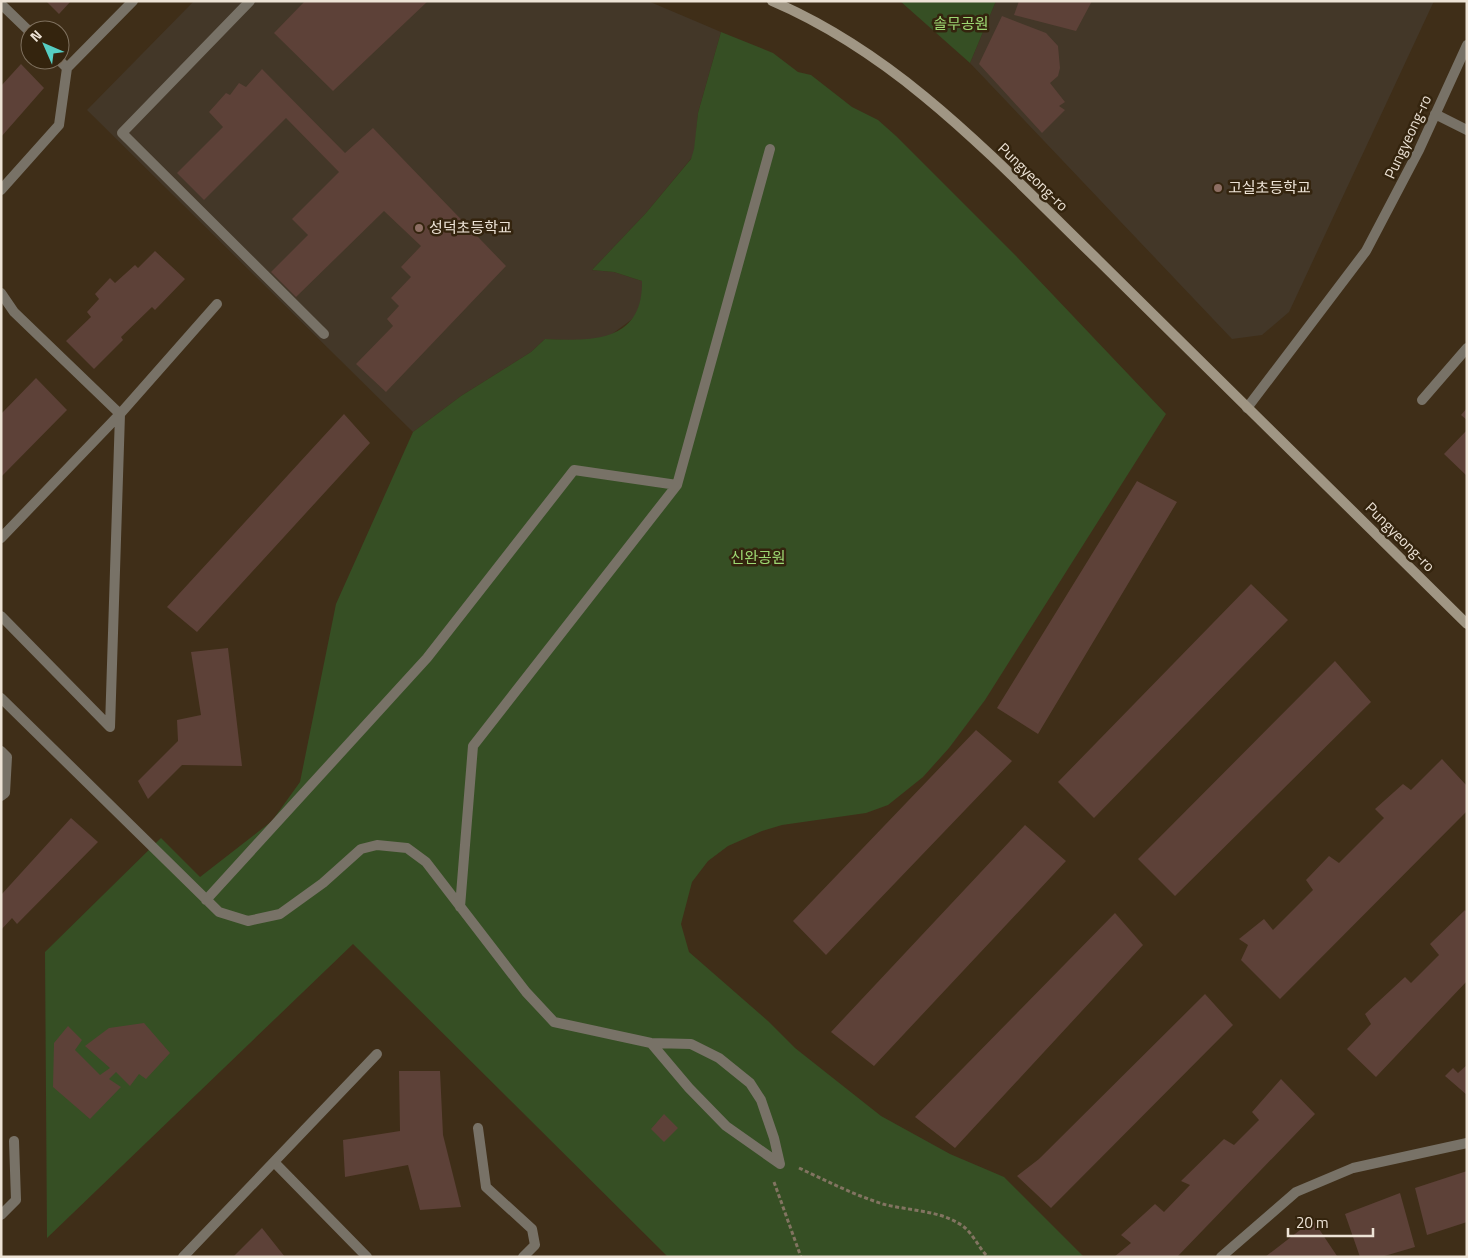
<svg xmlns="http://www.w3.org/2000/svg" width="1468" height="1258" font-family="'Titillium Web','Noto Sans KR',sans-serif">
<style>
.education{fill:#433728}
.green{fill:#364f24}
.building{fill:#5d4138}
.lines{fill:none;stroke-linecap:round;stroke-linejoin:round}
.path{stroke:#827461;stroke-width:3;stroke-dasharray:4 2.5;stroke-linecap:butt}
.service{stroke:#787267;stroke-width:10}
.pedestrian{stroke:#787267;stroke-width:10}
.minor{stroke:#787267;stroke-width:10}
.secondary{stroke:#a09684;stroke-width:10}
.education-dot{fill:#8d6e63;stroke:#34240e;stroke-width:2}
.labels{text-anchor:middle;stroke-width:5;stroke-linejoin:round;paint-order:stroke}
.park-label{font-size:15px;fill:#9ed973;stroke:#34240e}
.street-label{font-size:15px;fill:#ede3d6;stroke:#34240e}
.poi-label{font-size:15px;fill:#ede3d6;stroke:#34240e;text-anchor:start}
</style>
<rect width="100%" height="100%" fill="#3f2e18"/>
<path class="education" d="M194,1H648L721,32L698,113L694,155L646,213L592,270L614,272L642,281V301L635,317L608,337L581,341L545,339L531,352L461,396L413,432L87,110Z
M996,1H1434L1289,312L1262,335L1232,339L970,63Z"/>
<path class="green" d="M900,1H996L970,63Z
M721,32L773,53L798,72L811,75L852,107L878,120L896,136L1016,256L1166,414L985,700L949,748L923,777L888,805L866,813L782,825L762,831L728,846L708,861L692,882L681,924L689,952L768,1021L795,1048L881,1116L950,1154L1004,1177L1084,1257H668L353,944L47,1238L45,952L161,838L200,877L272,821L300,782L336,604L413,432L461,396L531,352L545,339C591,341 643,343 642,281L614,272L592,270L646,213L691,159L694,149L698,113Z"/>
<path class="building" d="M46,1H71L59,14Z
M305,1H428L333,91L274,33Z
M1019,1H1092L1076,31L1014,15Z
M1002,16L1046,33L1058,46L1060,68L1058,76L1050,83L1065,102L1059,106L1065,110L1042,133L979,64Z
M21,64L44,88L1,137V86Z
M262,69L345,153L373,128L506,266L386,392L356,364L393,326L387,319L399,306L391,298L411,277L401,267L421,246L384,211L296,297L271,272L308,235L292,219L339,172L286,118L204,200L177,173L223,127L209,112L226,93L230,95L239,83L246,87Z
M155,251L185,279L155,310L152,307L121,337L123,340L94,369L66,341L91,317L87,312L99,299L95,294L110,278L115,283L135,265L138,268Z
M36,378L67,410L1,477V414Z
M1467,408V420L1461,415Z
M344,414L370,443L197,632L167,607Z
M1467,430V476L1444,454Z
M1137,481L1177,502L1038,734L997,708Z
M1251,584L1288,620L1094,818L1058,782Z
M228,648L242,766L182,765L148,799L138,781L178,741L177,720L201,715L191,652Z
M1335,661L1371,702L1175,896L1138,859Z
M976,730L1012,761L826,955L793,921Z
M1442,759L1467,786V811L1280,999L1241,960L1248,945L1239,939L1264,919L1273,930L1313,890L1306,880L1329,856L1339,863L1384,818L1375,809L1403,784L1411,790Z
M71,818L98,842L17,924L12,918L1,930V895Z
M1025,825L1066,861L874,1066L831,1032Z
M1465,910L1467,913V981L1376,1077L1347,1049L1371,1024L1365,1014L1405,977L1411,983L1439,955L1430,944Z
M1115,913L1143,945L955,1148L915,1117Z
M1205,994L1233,1025L1051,1208L1017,1176L1039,1159Z
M144,1023L170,1053L146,1079L139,1074L130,1086L116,1072L109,1079L121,1087L90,1119L53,1087L54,1043L68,1026L82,1040L75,1050L100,1075L110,1068L85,1046L109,1028Z
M1467,1065V1095L1445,1076L1453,1068L1458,1073Z
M399,1071H440L443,1135L461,1207L420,1210L408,1165L345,1177L343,1140L400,1131Z
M1281,1079L1315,1114L1177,1257H1114L1131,1243L1121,1235L1155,1204L1164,1212L1190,1185L1181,1181L1224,1139L1234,1145L1259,1120L1252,1112Z
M664,1114L678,1128L664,1142L651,1129Z
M1467,1171V1222L1427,1235L1415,1188Z
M1400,1193L1415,1247L1381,1257H1360L1345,1214Z
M1313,1220L1337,1256L1265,1257Z
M262,1228L285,1257H233Z"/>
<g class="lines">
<path class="path" d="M799,1168C827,1181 854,1195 883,1204C909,1211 942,1210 964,1227C973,1234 979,1248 988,1257
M774,1182L801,1257"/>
<path class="service" d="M250,1L122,133L324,334"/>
<path class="pedestrian" d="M1,698L219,912L248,921L280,914L323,883L361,849L377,845L407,848L426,862L526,992L554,1022L651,1043L691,1044L719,1058L750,1083L761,1100L774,1138L780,1164
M206,900L427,658L574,470L677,485
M460,907L473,746L677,485L770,149
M651,1043L689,1088L726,1126L780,1164
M1221,1257L1296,1192L1353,1168L1467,1143"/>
<path class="minor" d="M1,4L30,32
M67,68L133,1
M1435,114L1467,130
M1,190L59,125L67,68L59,60
M1,293L14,312L120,414L110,727L1,616
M1422,400L1467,348
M1247,408L1366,251L1419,150L1467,45
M1,538L120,414L217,304
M1,751L7,757L5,793L1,796
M478,1128L486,1187L532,1229L535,1245L523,1257
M274,1162L367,1257
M1,1215L16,1200L14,1141
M183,1257L377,1054"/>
<path class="secondary" d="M772,1C903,57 998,163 1098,260C1222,381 1344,503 1467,624"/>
</g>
<g class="education-dot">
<circle cx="1218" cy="188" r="5"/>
<circle cx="419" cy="228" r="5"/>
</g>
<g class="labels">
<g class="park-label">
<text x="961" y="29">솔무공원</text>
<text x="758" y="563">신완공원</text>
</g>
<g class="street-label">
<text transform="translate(1408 137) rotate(-65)" y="5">Pungyeong-ro</text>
<text transform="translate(1033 177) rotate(44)" y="5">Pungyeong-ro</text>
<text transform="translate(1400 537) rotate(45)" y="5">Pungyeong-ro</text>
</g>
<g class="poi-label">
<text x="1228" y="193">고실초등학교</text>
<text x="429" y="233">성덕초등학교</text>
</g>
</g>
<rect width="1468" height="1258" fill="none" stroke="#ede3d6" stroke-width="5"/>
<g transform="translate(45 45) rotate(315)"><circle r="24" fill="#34240e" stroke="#7e705e"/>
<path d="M0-4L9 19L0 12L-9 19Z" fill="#56cec3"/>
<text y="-8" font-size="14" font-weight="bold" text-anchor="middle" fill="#ede3d6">N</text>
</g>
<path d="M1288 1228v8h85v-8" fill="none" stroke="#ede3d6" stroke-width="2.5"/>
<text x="1296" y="1228" font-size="15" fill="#ede3d6" stroke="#34240e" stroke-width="4" paint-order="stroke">20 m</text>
</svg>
